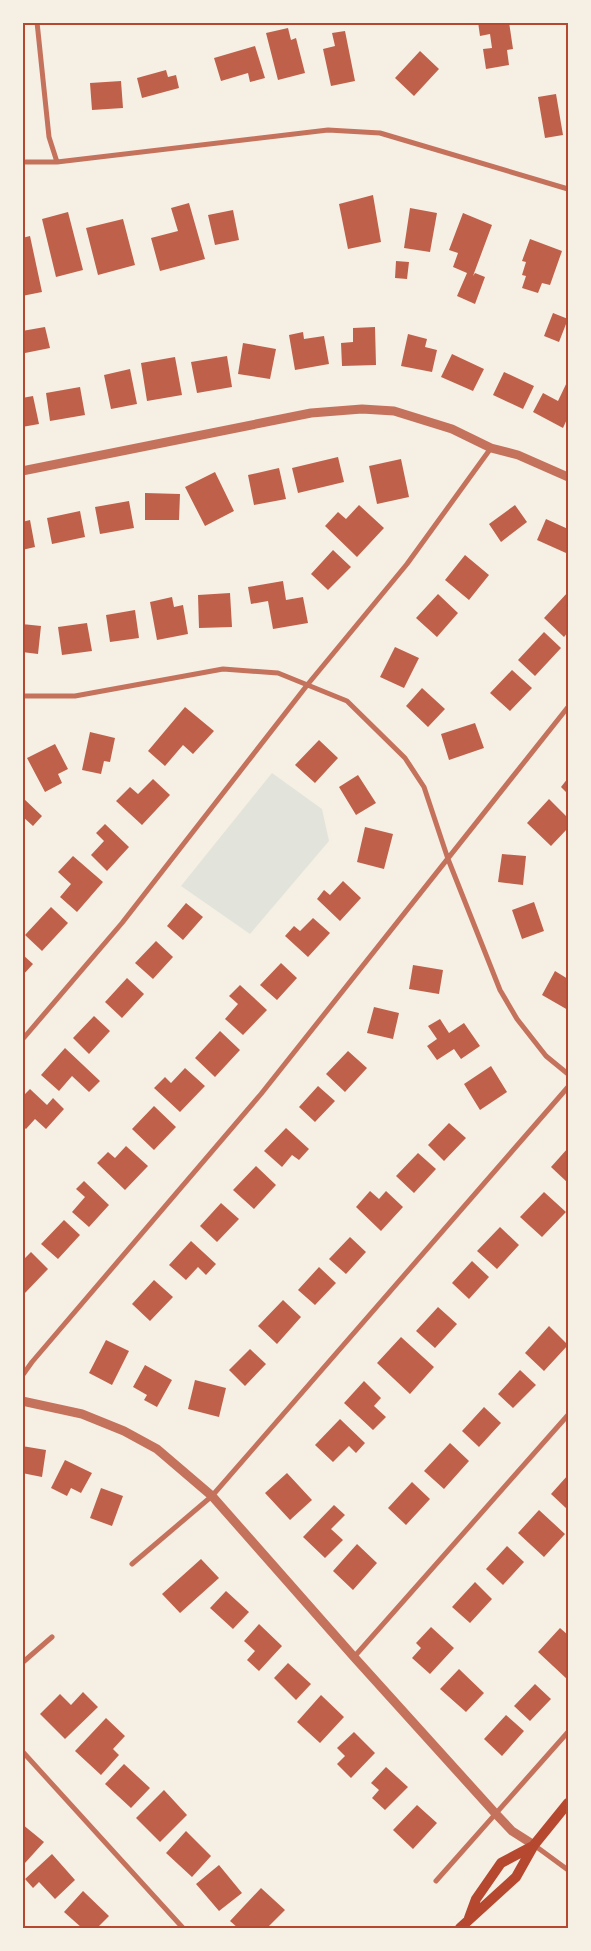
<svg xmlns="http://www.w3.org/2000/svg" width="591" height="1951" font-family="Jost,sans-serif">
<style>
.green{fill:#e2e4dc}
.building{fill:#bf614a}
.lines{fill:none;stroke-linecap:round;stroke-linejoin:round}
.minor{stroke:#c5725c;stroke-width:5}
.tertiary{stroke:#c5725c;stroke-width:9}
.secondary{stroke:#b5482f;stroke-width:10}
.neatline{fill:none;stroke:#b5482f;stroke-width:2}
</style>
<rect width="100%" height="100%" fill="#f6efe4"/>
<path class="green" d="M272,773L322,809L329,841L250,934L181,886Z"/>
<path class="building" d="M478,22H509L513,49L507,50L509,65L486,69L483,49L492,48L490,34L480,36Z
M288,28L291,40L296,38L305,73L278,80L266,33Z
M345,31L355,81L331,86L323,49L335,46L332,33Z
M255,46L265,78L250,82L248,73L221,81L214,58Z
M420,51L439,69L414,96L395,78Z
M166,70L168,77L176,75L179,88L142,98L137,78Z
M121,81L123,108L92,110L90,83Z
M556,94L563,135L545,138L538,97Z
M373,195L381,242L348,249L339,204Z
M189,203L205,259L160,271L151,238L178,231L171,208Z
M410,208L437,213L430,252L404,248Z
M233,210L239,240L215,245L208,215Z
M68,212L83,270L56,277L42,219Z
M463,213L492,225L473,276L475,273L485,277L475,304L457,296L467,273L453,267L458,253L449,250Z
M123,219L135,265L98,275L86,228Z
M30,236L42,292L22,296V238Z
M530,239L562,251L550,285L542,283L538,293L522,288L526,276L522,275L526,262L522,261Z
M396,261L409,262L407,279L395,278Z
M553,313L568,319L559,342L544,336Z
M45,327L50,348L25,353L22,331Z
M375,327L376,365L342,366L341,343L353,342V328Z
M303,332L304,339L324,336L329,364L295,370L289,335Z
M408,334L427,339L425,347L437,350L432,372L401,366Z
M243,343L276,349L270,379L238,374Z
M452,354L484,369L473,391L441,377Z
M227,356L232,387L197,393L191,362Z
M175,357L182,395L147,401L141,363Z
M130,369L137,404L111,409L104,375Z
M504,372L534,386L523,409L493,395Z
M568,380V417L563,428L533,412L543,393L558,401Z
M80,387L85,415L50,421L46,393Z
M33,396L39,424L22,427V398Z
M338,457L344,482L298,493L292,468Z
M401,459L409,497L377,504L369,466Z
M279,468L286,499L254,505L248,475Z
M215,472L234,511L205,526L185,487Z
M145,493L180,494L179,520H145Z
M129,501L134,528L100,534L95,507Z
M359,505L384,528L357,557L325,526L338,512L346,519Z
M515,505L527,522L501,542L489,524Z
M80,511L85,537L52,544L47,518Z
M546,519L568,529V547L566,553L537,540Z
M30,520L35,547L22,550V522Z
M333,550L351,567L328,590L311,574Z
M465,555L489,575L469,600L445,580Z
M283,581L286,600L303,597L308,623L273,629L268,601L251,604L248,587Z
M568,592V632L564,637L544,618Z
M230,593L232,627L199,628L198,595Z
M438,594L458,613L437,637L416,618Z
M172,597L174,607L183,605L188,634L157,640L150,602Z
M135,610L139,638L110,642L106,615Z
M87,623L92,651L62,655L58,627Z
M22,624L41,626L38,654L22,652Z
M544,632L561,648L535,676L518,660Z
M395,647L419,658L404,688L380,677Z
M512,670L532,688L510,711L490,693Z
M422,688L445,709L428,727L406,706Z
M185,707L214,731L193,754L183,745L165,766L148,751Z
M475,723L484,748L449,760L441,734Z
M90,732L115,738L110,762L104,761L101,774L82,770Z
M319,740L338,758L315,783L295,765Z
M55,744L68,769L58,774L62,783L45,792L27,758Z
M358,775L376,803L356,815L339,787Z
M568,778V794L561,787Z
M153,779L170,795L142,825L116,801L130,787L138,794Z
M22,797L42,816L33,826L22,816Z
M549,799L568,818V828L551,846L527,823Z
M105,824L129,847L107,871L91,855L104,841L96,833Z
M365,827L393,834L384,869L357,862Z
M502,854L526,856L523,885L498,882Z
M73,856L103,882L77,912L60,897L71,884L58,872Z
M343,881L361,898L340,921L317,899L324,890L330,895Z
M534,902L544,931L522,939L512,910Z
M186,903L203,917L183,940L167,926Z
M51,907L68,923L42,951L25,935Z
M313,918L330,933L308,957L285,936L294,926L300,931Z
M156,941L173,957L153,979L135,963Z
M22,954L33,964L22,976Z
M281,963L297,978L277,1000L260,985Z
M413,965L443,970L439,994L409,989Z
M555,971L568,979V1010L542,995Z
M127,978L144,994L122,1018L105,1002Z
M240,985L267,1010L243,1035L225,1019L238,1004L229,996Z
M374,1007L399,1013L393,1039L367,1033Z
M94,1016L110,1031L89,1054L73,1038Z
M440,1019L449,1033L464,1023L480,1046L461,1059L454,1049L437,1060L427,1046L437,1039L428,1026Z
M220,1031L240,1050L215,1077L195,1058Z
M65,1048L100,1081L89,1092L72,1076L59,1091L41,1075Z
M348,1051L367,1068L345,1092L326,1074Z
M491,1066L507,1092L480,1110L464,1084Z
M185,1068L205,1086L180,1112L154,1088L165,1077L171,1083Z
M318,1086L335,1101L315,1122L299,1107Z
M30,1089L47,1105L53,1098L64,1109L46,1129L35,1119L26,1129L22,1126V1097Z
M154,1106L176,1127L154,1150L132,1129Z
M449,1123L466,1138L444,1161L428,1145Z
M286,1128L309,1149L299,1160L292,1155L282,1167L264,1151Z
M126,1146L148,1166L125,1190L97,1163L108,1152L115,1158Z
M568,1148V1183L551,1167Z
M418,1153L436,1169L414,1193L396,1176Z
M256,1166L276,1185L254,1209L233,1190Z
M84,1181L109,1205L89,1227L72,1212L85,1197L76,1189Z
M370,1191L379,1199L386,1191L403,1207L381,1231L356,1207Z
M544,1192L566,1212L542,1237L520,1217Z
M221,1203L239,1219L217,1242L200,1226Z
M64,1220L80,1235L58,1259L41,1244Z
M500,1227L519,1245L497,1269L477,1251Z
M350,1237L366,1252L346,1274L329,1259Z
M191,1241L216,1264L206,1275L198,1267L186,1280L169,1265Z
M31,1252L48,1269L25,1293L22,1291V1261Z
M472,1261L489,1277L469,1299L452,1283Z
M319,1267L336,1283L315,1305L298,1290Z
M154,1280L173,1297L150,1321L132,1304Z
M283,1300L301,1317L277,1344L258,1326Z
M438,1307L457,1324L435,1348L416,1331Z
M549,1326L568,1345L544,1371L525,1353Z
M401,1337L434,1367L410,1394L377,1363Z
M106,1340L129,1351L112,1385L89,1373Z
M250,1349L266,1364L245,1386L229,1370Z
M145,1365L172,1380L157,1407L144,1400L147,1395L133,1387Z
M520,1370L536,1385L513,1408L498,1394Z
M195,1380L226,1388L219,1417L188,1409Z
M364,1381L381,1398L374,1406L386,1417L373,1430L344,1403Z
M484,1407L501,1423L479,1447L462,1431Z
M340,1419L365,1443L356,1453L349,1446L333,1462L315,1445Z
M450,1443L469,1461L444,1489L424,1471Z
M22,1446L46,1450L42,1477L22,1473Z
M65,1460L92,1473L81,1493L71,1488L67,1496L51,1488Z
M287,1473L312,1500L290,1520L265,1493Z
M568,1475V1510L551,1494Z
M412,1482L430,1499L406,1525L388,1508Z
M101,1488L123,1496L112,1526L90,1518Z
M334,1505L345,1515L331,1529L343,1540L325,1558L303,1537Z
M539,1510L565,1534L544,1557L518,1533Z
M357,1544L377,1563L353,1590L333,1571Z
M507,1546L524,1562L503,1585L486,1569Z
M201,1559L219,1578L180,1613L162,1594Z
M475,1582L492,1599L470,1623L452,1607Z
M226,1591L249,1612L233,1629L210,1608Z
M259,1624L282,1646L259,1671L247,1660L255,1651L244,1641Z
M431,1627L454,1648L430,1674L412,1658L421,1648L416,1643Z
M560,1628L568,1635V1680L538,1652Z
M288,1663L311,1684L296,1700L274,1678Z
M459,1669L484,1693L466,1712L440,1689Z
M535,1684L551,1699L530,1721L514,1706Z
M83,1692L98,1707L65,1739L40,1714L60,1694L71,1705Z
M321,1695L344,1717L320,1743L297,1722Z
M506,1715L524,1731L502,1756L484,1739Z
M106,1718L125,1736L113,1749L119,1755L101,1775L75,1751Z
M354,1732L375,1753L351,1778L337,1764L345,1756L337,1748Z
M124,1764L150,1788L131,1808L105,1784Z
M386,1767L408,1787L385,1810L372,1798L379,1790L371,1783Z
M164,1790L187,1815L160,1842L136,1818Z
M417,1805L437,1823L413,1849L393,1830Z
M22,1824L44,1842L25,1863L22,1861Z
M186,1831L211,1856L192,1877L166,1853Z
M52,1854L75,1880L55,1899L39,1882L33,1888L25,1879Z
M219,1865L242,1893L219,1911L196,1884Z
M261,1888L285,1910L267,1928H238L230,1921Z
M83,1891L109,1916L97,1928H82L64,1912Z"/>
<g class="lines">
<path class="minor" d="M37,22L49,137L57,162
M22,162H57L328,130L380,133L568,189
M22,696H75L223,669L278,673L347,701L405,758L424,787L448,859L500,990L517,1019L546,1056L568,1074
M22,1040L122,923L308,684L407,564L491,448
M22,1376L32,1362L261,1094L568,707
M132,1564L212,1496L568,1087
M354,1657L568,1415
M22,1663L52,1637
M22,1751L183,1928
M534,1845L568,1870
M436,1881L568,1732"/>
<path class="tertiary" d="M22,471L311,413L362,409L394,411L452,429L491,448L518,455L568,477
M22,1401L82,1414L124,1431L157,1449L212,1496L354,1657L495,1813L512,1831L534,1845"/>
<path class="secondary" d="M469,1918L476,1899L501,1863L533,1846
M460,1928L516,1877L534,1845L568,1803"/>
</g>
<rect width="591" height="1951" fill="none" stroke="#f6efe4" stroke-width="48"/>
<rect x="24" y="24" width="543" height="1903" class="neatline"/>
</svg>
